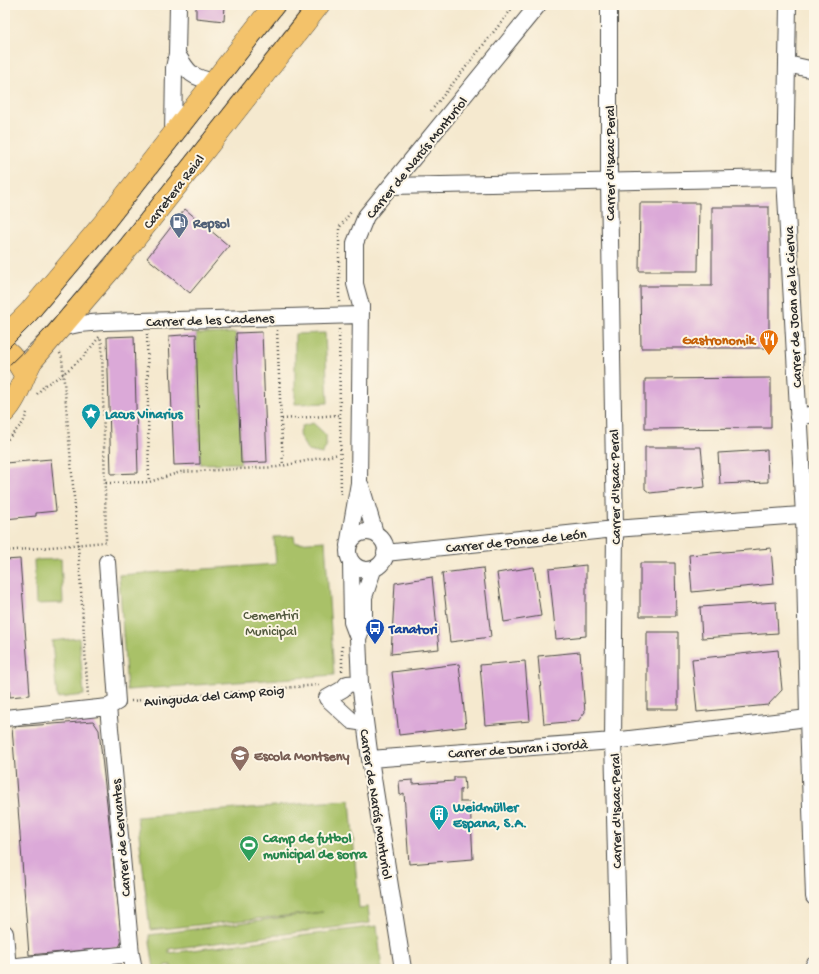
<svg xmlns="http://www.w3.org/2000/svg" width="819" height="974" font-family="'Gochi Hand',sans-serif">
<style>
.green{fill:#a9c167;stroke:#6a7649}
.building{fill:#dba9d8}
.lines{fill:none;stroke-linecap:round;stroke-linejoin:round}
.minor-casing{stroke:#494844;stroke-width:18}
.major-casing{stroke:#494844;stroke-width:22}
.path{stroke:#494844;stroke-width:2.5;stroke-dasharray:1 3;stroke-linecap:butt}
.minor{stroke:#fff;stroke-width:16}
.major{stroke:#f3c26a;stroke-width:21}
.tram{stroke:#2b2b2b;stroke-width:1}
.labels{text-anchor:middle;stroke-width:4;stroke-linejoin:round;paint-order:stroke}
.street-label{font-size:14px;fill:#2b2b2b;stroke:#fcf5e5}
.service-label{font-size:14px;font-weight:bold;fill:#4e5e75;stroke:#fcf5e5;text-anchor:start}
.food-label{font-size:14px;font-weight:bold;fill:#c56008;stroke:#fcf5e5;text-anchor:end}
.culture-label{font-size:14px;font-weight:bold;fill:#0d838f;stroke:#fcf5e5;text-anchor:start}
.park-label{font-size:14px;fill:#51583d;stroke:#fcf5e5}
.transit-label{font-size:14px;font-weight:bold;fill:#164399;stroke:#fcf5e5;text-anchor:start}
.education-label{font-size:14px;font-weight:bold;fill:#785e54;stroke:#fcf5e5;text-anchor:start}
.leisure-label{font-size:14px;font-weight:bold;fill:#27864d;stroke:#fcf5e5;text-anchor:start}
</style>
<rect width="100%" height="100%" fill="#fcf5e5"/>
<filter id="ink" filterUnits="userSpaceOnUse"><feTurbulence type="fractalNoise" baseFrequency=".025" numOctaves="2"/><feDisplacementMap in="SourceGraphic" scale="8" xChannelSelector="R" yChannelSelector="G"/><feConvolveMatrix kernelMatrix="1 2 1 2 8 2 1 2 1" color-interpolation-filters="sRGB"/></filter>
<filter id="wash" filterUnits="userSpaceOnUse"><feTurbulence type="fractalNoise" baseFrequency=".012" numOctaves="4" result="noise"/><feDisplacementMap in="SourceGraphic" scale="16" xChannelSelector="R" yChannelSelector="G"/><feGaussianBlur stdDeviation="0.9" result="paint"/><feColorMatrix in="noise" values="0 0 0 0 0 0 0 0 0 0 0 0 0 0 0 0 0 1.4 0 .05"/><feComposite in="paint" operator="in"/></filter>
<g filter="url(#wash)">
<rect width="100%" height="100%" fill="#f5e9cf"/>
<path class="green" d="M236,333L241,463L200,464L196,334Z
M325,333L328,403L295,404V334Z
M313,423L326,435V447L322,454L308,451L299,435L302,426Z
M294,536L295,543L325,541L334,675L127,690L119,575L276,564L274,537Z
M61,559L63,603L36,604L34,560Z
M79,638L84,695L57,698L52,641Z
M350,800L359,908L368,907L370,923L169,949V953L377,926L382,969H171V965L165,966L166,969H154L149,935L323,912L150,930L137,817Z"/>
<g id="blocks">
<path class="building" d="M196,5H225L224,21L196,18Z
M640,203H699L698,271H639Z
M712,207H769V348H641L640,286H712Z
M185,209L229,246L190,293L147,258Z
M262,332L267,462L241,463L236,333Z
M196,334L200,464L174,465L169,336Z
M134,336L138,473L111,474L107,337Z
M771,378V428L645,429V379Z
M645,447H701L705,487L650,493L645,489Z
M767,450L768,482L720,484L718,453Z
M51,459L56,511L36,513V516L5,519V463Z
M771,548L774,584L692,592L689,555Z
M20,559L30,695L10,697L5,621V560Z
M640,563H675L676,616H640Z
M586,565V636L556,639L549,569Z
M534,567L541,616L504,622L497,573Z
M483,568L491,637L450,642L442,573Z
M432,577L439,649L391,654L395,583Z
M776,602L778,633L702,638L700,607Z
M647,632H678V709H647Z
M778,650L782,690L768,705L697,712L692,659Z
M580,652L585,712L578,721L544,724L538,656Z
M525,661L530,721L485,725L480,665Z
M459,664L466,727L399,735L392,672Z
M93,721L99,730L122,941L119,947L29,955L12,727Z
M454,777H464L465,789L460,790V802H470L473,859L409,864L404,793L400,795L399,781L413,780V784L454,781Z"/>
</g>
</g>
<g filter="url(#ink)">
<use href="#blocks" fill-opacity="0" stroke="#494844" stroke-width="1"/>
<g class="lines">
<g class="minor-casing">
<path id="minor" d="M609,5V181L615,529L613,741L619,969
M788,5L785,178L804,515L808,718L814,897
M177,54C189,74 191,77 215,82
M787,64L814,70
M173,135L174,68L177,54L178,5
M391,186L785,178
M60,328L79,324L103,322L361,315
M798,417L814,414
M361,486L375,533
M348 551a19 19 0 1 1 38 0a19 19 0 1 1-38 0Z
M348,546L359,483L361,306L355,284V243L366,216L538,5
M385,553L615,529L814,514
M351,563L352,622L358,638L360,683L370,759L403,969
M358,638L364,623V597L373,570
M360,683L347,684L343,689L327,698L352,721L365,723
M108,707L131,954L134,969
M5,718L108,707L117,702L107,562
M370,759L613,741L808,718
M5,933L8,969
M8,967L131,954
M814,969V965"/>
</g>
<g class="major-casing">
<path id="major" d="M5,336L29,312L106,220L274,5
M5,349C14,356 19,365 24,374
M5,412C18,399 23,377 32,361L113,267L319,5"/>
</g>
<path class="path" d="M431,111L515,5
M339,302V228L351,212
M5,305H13
M339,329L341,496
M277,330L283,466
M147,334L149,482
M60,353L62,358L78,544L88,696
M37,394L45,385L59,377L73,366L85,355L100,336
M282,419L339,415
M5,442L23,423L27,413
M106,483L149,482L181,472L277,467L339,454
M5,551L106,542L102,344L100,336
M342,671V644
M131,701L319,685"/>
<use href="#minor" class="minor"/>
<use href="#major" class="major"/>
<path class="tram" d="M5,351L36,320L108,235L288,5
M5,369L46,329L118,243L306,5"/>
</g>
</g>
<defs>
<g id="fuel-pin" transform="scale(1)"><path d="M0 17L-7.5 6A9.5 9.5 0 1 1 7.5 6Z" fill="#5c6f8a" stroke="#fcf5e5"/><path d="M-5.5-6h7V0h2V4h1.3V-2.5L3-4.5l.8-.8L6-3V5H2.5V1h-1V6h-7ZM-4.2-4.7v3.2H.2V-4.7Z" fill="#fff"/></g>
<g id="restaurant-pin" transform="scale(1)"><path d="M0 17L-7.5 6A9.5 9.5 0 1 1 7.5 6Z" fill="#e8710a" stroke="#fcf5e5"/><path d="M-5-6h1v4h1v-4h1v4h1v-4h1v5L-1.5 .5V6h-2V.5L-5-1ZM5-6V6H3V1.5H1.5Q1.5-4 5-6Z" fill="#fff"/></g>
<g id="sight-pin" transform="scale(1)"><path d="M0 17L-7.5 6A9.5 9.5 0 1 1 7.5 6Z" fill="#0f9aa8" stroke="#fcf5e5"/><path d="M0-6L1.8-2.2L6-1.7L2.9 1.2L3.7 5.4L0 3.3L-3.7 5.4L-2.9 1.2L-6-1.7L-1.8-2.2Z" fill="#fff"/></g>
<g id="bus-pin" transform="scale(1)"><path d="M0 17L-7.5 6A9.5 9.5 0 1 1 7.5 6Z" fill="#1a4fb4" stroke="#fcf5e5"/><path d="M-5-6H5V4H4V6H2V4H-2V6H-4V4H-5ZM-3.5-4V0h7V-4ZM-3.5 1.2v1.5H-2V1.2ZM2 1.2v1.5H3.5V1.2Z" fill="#fff"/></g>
<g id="school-pin" transform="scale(1)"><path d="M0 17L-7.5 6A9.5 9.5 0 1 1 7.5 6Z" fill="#8d6e63" stroke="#fcf5e5"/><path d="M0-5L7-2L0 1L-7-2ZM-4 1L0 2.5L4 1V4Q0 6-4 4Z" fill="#fff"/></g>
<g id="building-pin" transform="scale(1)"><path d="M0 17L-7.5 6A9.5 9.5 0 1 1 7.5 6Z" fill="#0f9aa8" stroke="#fcf5e5"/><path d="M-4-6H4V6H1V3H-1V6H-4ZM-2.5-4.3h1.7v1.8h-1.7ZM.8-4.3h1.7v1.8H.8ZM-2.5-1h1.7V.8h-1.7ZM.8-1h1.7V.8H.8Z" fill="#fff"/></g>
<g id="stadium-pin" transform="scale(1)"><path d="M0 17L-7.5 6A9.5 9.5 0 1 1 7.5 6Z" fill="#2e9e5b" stroke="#fcf5e5"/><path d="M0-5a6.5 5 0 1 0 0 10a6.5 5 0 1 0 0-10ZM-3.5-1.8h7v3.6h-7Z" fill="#fff"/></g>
</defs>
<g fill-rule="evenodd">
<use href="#fuel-pin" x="179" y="222"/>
<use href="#restaurant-pin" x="769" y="339"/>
<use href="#sight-pin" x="91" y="413"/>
<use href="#bus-pin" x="375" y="628"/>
<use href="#school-pin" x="240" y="755"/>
<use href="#building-pin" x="439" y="814"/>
<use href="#stadium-pin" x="249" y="845"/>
</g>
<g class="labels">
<g class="street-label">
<text transform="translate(416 157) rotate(-51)" y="5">Carrer de Narcís Monturiol</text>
<text transform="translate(609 163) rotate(-90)" y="5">Carrer d'Isaac Peral</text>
<text transform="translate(173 191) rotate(-52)" y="5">Carretera Reial</text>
<text transform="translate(792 307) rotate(-93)" y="5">Carrer de Joan de la Cierva</text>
<text transform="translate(210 319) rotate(-2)" y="5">Carrer de les Cadenes</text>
<text transform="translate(614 487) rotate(-91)" y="5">Carrer d'Isaac Peral</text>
<text transform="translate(516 540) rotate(-6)" y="5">Carrer de Ponce de León</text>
<text transform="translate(214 695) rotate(-5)" y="5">Avinguda del Camp Roig</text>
<text transform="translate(518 748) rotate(-4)" y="5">Carrer de Duran i Jordà</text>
<text transform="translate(377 804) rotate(81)" y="5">Carrer de Narcís Monturiol</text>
<text transform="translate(615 811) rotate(-91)" y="5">Carrer d'Isaac Peral</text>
<text transform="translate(120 838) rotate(-95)" y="5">Carrer de Cervantes</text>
</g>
<g class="service-label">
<text x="193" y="227">Repsol</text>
</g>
<g class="food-label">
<text x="755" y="344">Gastronomik</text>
</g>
<g class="culture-label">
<text x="105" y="418">Lacus Vinarius</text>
<text x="453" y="811">Weidmüller<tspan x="453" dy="16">Espana, S.A.</tspan></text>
</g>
<g class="park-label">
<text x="271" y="619">Cementiri<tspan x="271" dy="16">Municipal</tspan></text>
</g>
<g class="transit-label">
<text x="389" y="633">Tanatori</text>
</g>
<g class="education-label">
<text x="254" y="760">Escola Montseny</text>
</g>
<g class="leisure-label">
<text x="263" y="842">Camp de futbol<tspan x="263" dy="16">municipal de sorra</tspan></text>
</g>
</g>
<rect width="819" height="974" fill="none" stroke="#fcf5e5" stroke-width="20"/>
</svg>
